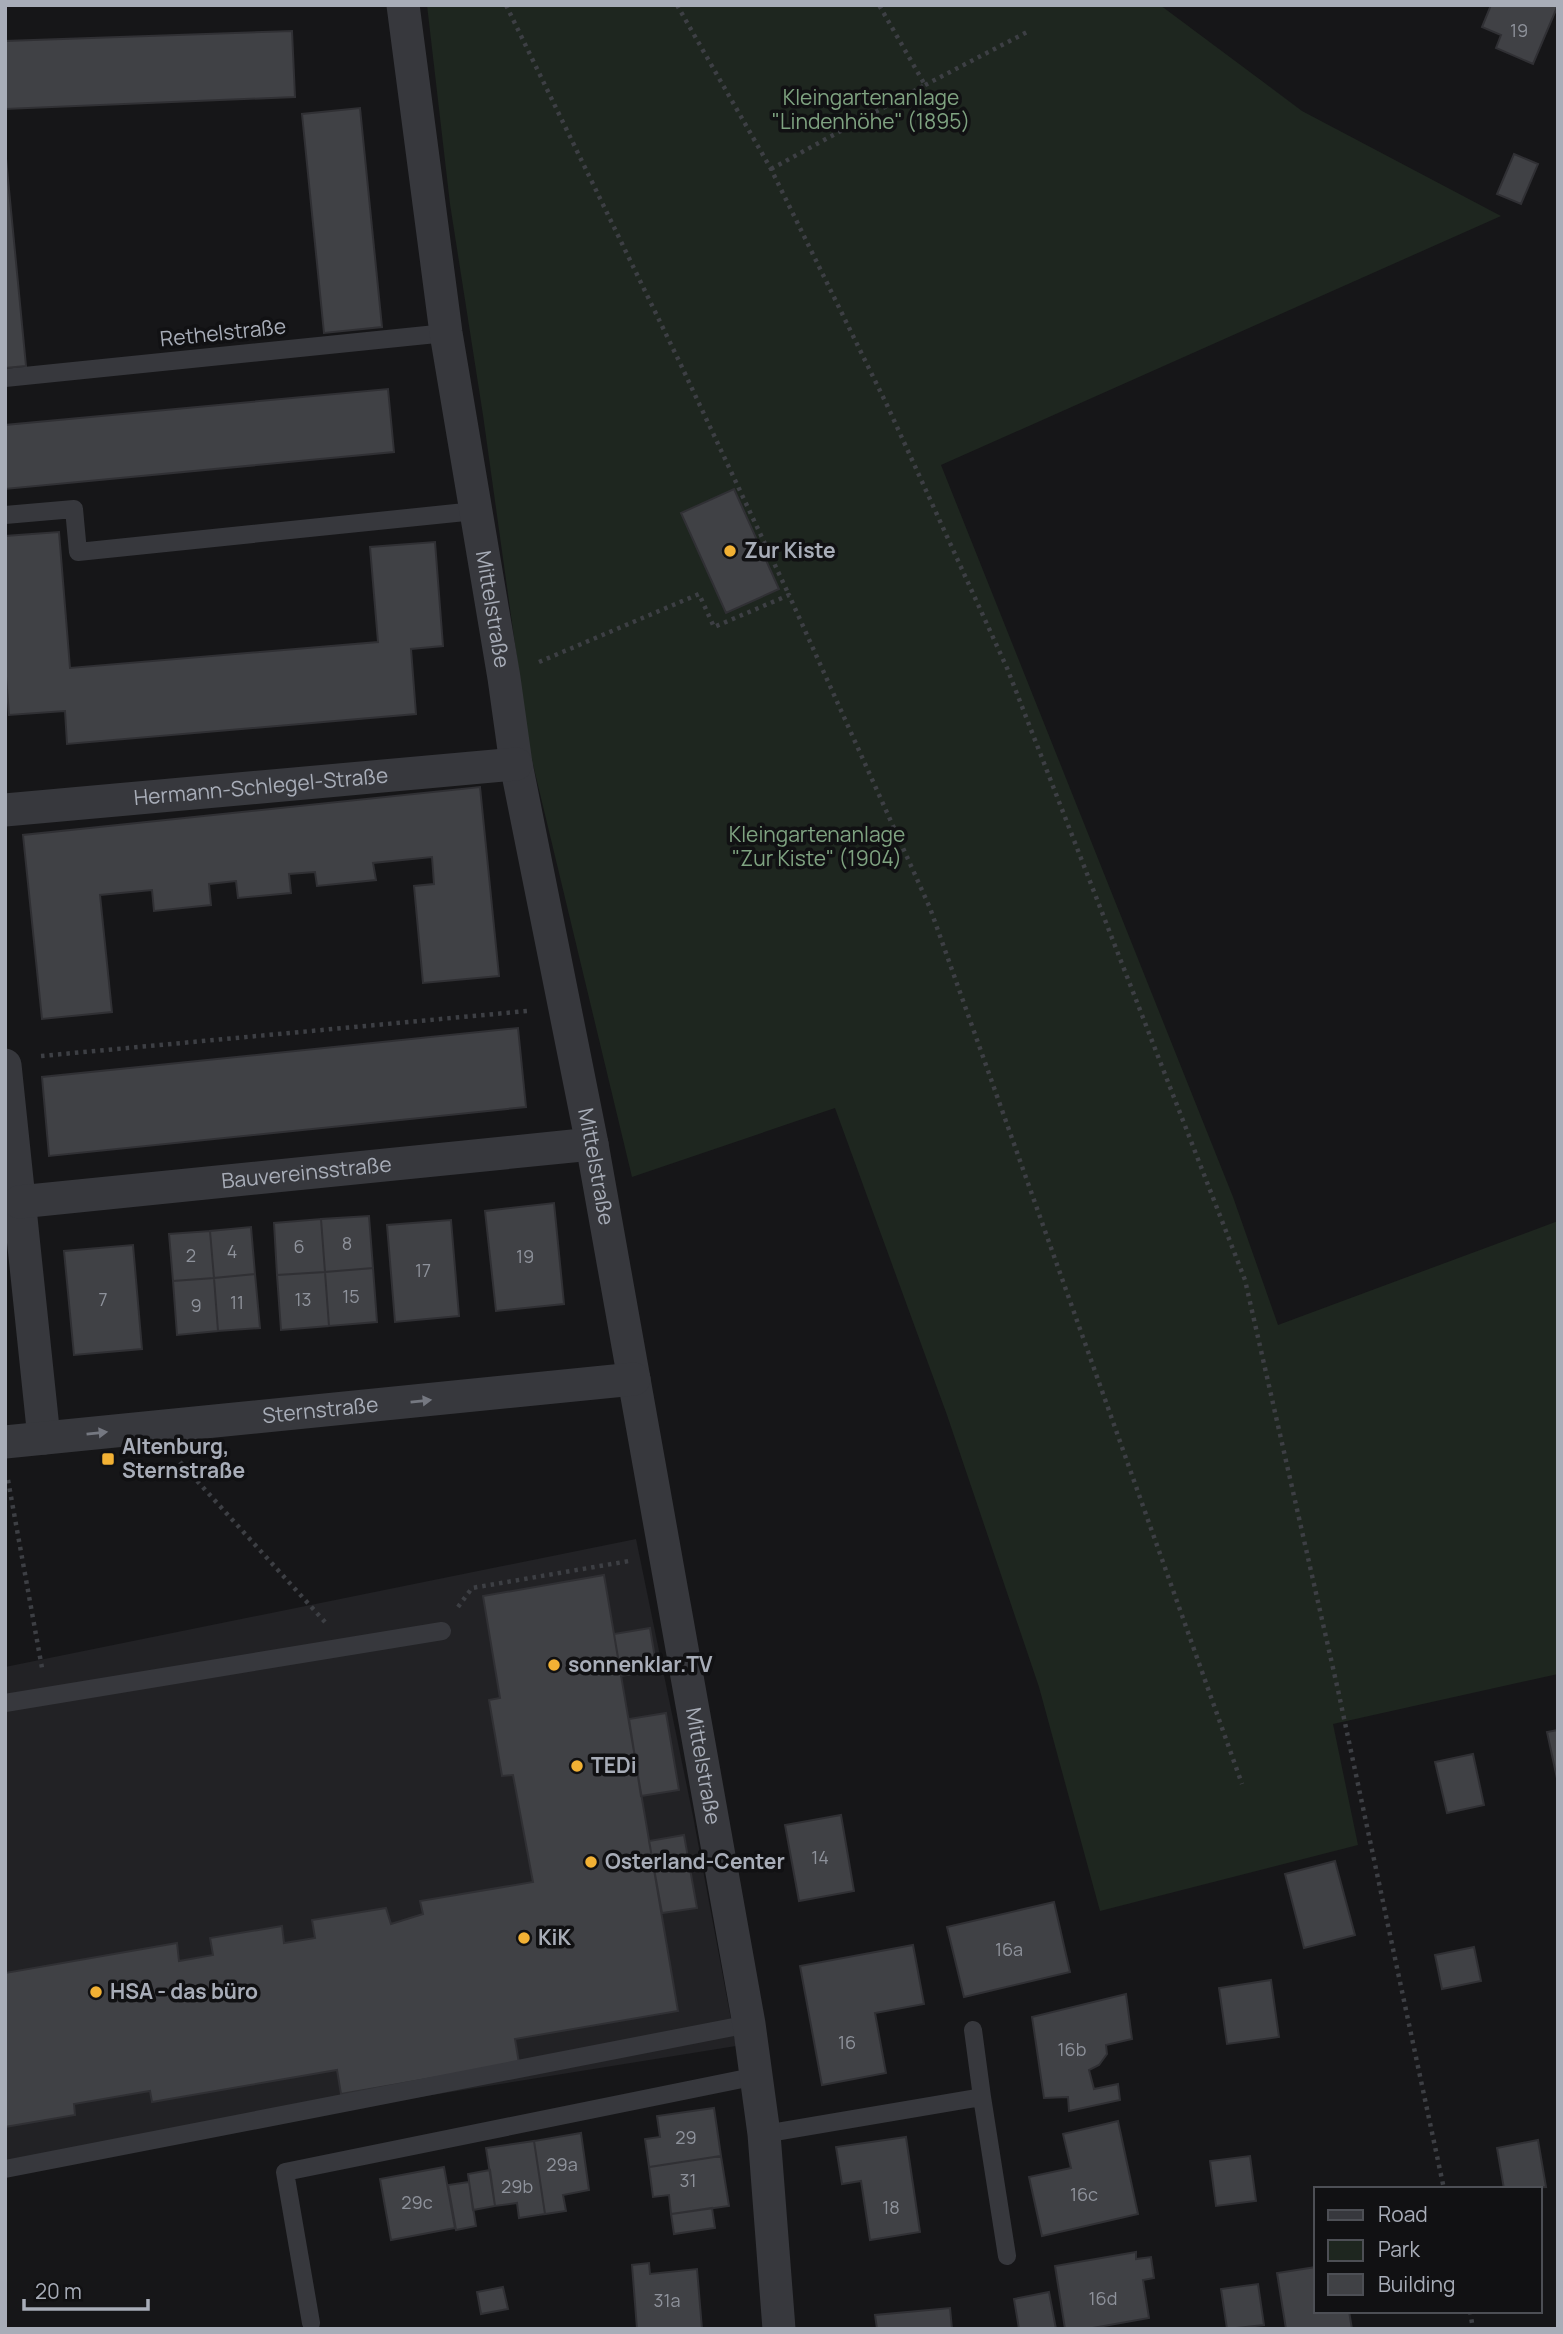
<svg xmlns="http://www.w3.org/2000/svg" width="1563" height="2334" font-family="Manrope,sans-serif">
<style>
.built{fill:#222225}
.green{fill:#1e261f}
.building{fill:#404145;stroke:#303034;stroke-width:2}
.lines{fill:none;stroke-linecap:round;stroke-linejoin:round}
.path{stroke:#3d3f44;stroke-width:4.5;stroke-dasharray:3.5 5;stroke-linecap:butt}
.service{stroke:#37383d;stroke-width:18}
.minor{stroke:#37383d;stroke-width:33}
.oneway{fill:#757881}
.poi-dot{fill:#f2b134;stroke:#111113;stroke-width:2.5}
.labels{text-anchor:middle;stroke-width:7;stroke-linejoin:round;paint-order:stroke}
.number-label{font-size:18px;fill:#8e929b}
.park-label{font-size:21px;fill:#7fa381;stroke:#111113}
.street-label{font-size:21px;fill:#a8adb8;stroke:#111113}
.poi-label{font-size:21px;font-weight:bold;fill:#a8adb8;stroke:#111113;text-anchor:start}
</style>
<rect width="100%" height="100%" fill="#161618"/>
<path class="built" d="M636,1539L693,1816L736,2046L5,2164V1667Z"/>
<path class="green" d="M427,5H1160L1302,111L1501,216L941,465L1233,1197L1278,1325L1558,1221V1674L1333,1724L1358,1845L1100,1911L1039,1687L947,1415L835,1108L632,1177L530,752L483,415L450,204Z"/>
<path class="building" d="M1491,5H1558L1533,64L1496,48L1501,35L1482,27Z
M292,31L295,97L5,109V41Z
M360,108L382,327L324,333L302,114Z
M5,148L26,366L5,368Z
M1514,154L1538,164L1521,204L1497,194Z
M388,389L394,452L5,489V425Z
M734,489L779,589L726,613L681,513Z
M59,532L70,668L378,642L370,547L435,542L443,646L411,649L416,714L67,744L65,711L9,715L5,664V536Z
M480,787L499,976L423,983L414,886L434,884L432,857L373,863L376,880L317,886L315,872L289,874L291,893L238,898L236,881L209,884L211,905L154,911L152,890L100,895L112,1012L42,1019L23,835Z
M518,1028L526,1107L49,1156L42,1077Z
M554,1203L564,1304L496,1311L485,1211Z
M369,1216L373,1268L325,1272L321,1219Z
M321,1219L325,1272L277,1275L274,1223Z
M451,1220L459,1316L395,1322L387,1225Z
M251,1227L255,1274L214,1278L210,1231Z
M210,1231L214,1278L173,1281L169,1234Z
M133,1245L142,1349L74,1355L64,1251Z
M373,1268L377,1322L329,1326L325,1272Z
M325,1272L329,1326L281,1330L277,1275Z
M255,1274L260,1328L218,1331L214,1278Z
M214,1278L218,1331L177,1335L173,1281Z
M604,1575L678,2011L515,2039L519,2063L341,2094L337,2070L152,2102L150,2091L74,2104L75,2115L5,2127V1973L177,1943L179,1961L213,1955L210,1938L282,1926L284,1943L315,1938L312,1920L386,1908L391,1924L423,1914L420,1901L533,1882L513,1775L502,1776L489,1700L500,1698L483,1596Z
M650,1628L657,1670L621,1676L614,1634Z
M666,1713L679,1790L641,1796L629,1719Z
M1558,1730V1783L1547,1732Z
M1473,1754L1484,1805L1447,1813L1435,1762Z
M841,1815L854,1891L799,1901L785,1825Z
M684,1835L697,1908L662,1913L649,1841Z
M1335,1861L1355,1935L1304,1948L1285,1874Z
M1054,1902L1070,1972L964,1997L947,1927Z
M913,1945L924,2004L875,2013L886,2073L822,2085L800,1966Z
M1474,1947L1481,1981L1442,1989L1435,1955Z
M1271,1980L1279,2037L1227,2044L1219,1988Z
M1126,1994L1132,2039L1106,2045L1107,2054L1099,2065L1089,2070L1094,2089L1118,2084L1120,2100L1069,2111L1068,2097L1044,2098L1032,2017Z
M714,2108L721,2156L649,2167L645,2139L660,2137L657,2116Z
M1118,2121L1138,2214L1042,2236L1029,2177L1071,2168L1063,2134Z
M581,2133L589,2190L563,2195L566,2211L545,2214L534,2141Z
M906,2137L920,2232L870,2240L861,2181L842,2184L836,2147Z
M1538,2140L1546,2187L1504,2189L1497,2148Z
M534,2141L545,2214L519,2218L517,2203L495,2206L486,2148Z
M721,2156L729,2206L671,2214L669,2195L653,2197L649,2167Z
M1250,2156L1256,2201L1216,2206L1210,2161Z
M444,2167L455,2228L391,2240L380,2179Z
M490,2170L495,2206L473,2210L468,2174Z
M469,2182L476,2226L456,2230L448,2185Z
M712,2208L715,2228L674,2234L671,2214Z
M1136,2252V2259L1151,2257L1154,2278L1143,2280L1149,2318L1087,2329H1065L1055,2266Z
M649,2263L650,2274L697,2269L702,2329H637L632,2265Z
M1316,2267V2311H1349L1352,2329H1286L1277,2273Z
M1258,2284L1264,2325L1227,2329L1221,2289Z
M503,2287L508,2309L481,2314L477,2292Z
M1049,2292L1056,2329H1019L1014,2299Z
M950,2308L952,2329H877L875,2315Z"/>
<g class="lines">
<path class="path" d="M506,5L680,363L789,595
M677,5L771,169L887,405L1007,668L1245,1280L1338,1690L1444,2189
M925,85L1029,31
M771,169L925,85L879,5
M539,662L699,594L714,627L789,595L930,908L1242,1784
M41,1056L527,1011
M180,1462L325,1622
M8,1480L42,1668
M458,1607L472,1588L629,1561
M1470,2311L1473,2329"/>
<path class="service" d="M5,378L446,333
M5,515L74,509L78,552L475,511
M5,1703L442,1631
M982,2097L1007,2256
M764,2134L982,2097L973,2030
M5,2169L749,2024
M311,2323L285,2172L757,2076"/>
<g class="minor">
<path id="s1" d="M403,5L446,333L504,678L516,764L592,1144L749,2024L764,2134L779,2329"/>
<path id="s2" d="M5,810L516,764"/>
<path d="M5,1065L44,1438"/>
<path id="s3" d="M19,1202L592,1144"/>
<path id="s4" d="M5,1442L634,1379"/>
</g>
</g>
<defs><path id="oneway-solid" d="M-6-.8H1V-3.2L6.5 0L1 3.2V.8H-6Z" transform="scale(1.75)"/></defs>
<g class="oneway">
<use href="#oneway-solid" transform="translate(421 1401) rotate(-6)"/>
<use href="#oneway-solid" transform="translate(97 1433) rotate(-6)"/>
</g>
<g class="poi-dot">
<circle cx="730" cy="551" r="7"/>
<rect x="101" y="1452" width="14" height="14" rx="3.5"/>
<circle cx="554" cy="1665" r="7"/>
<circle cx="577" cy="1766" r="7"/>
<circle cx="591" cy="1862" r="7"/>
<circle cx="524" cy="1938" r="7"/>
<circle cx="96" cy="1992" r="7"/>
</g>
<g class="labels">
<g class="number-label">
<text x="1519" y="37">19</text>
<text x="347" y="1250">8</text>
<text x="299" y="1253">6</text>
<text x="232" y="1258">4</text>
<text x="191" y="1262">2</text>
<text x="525" y="1263">19</text>
<text x="423" y="1277">17</text>
<text x="351" y="1303">15</text>
<text x="103" y="1306">7</text>
<text x="303" y="1306">13</text>
<text x="237" y="1309">11</text>
<text x="196" y="1312">9</text>
<text x="820" y="1864">14</text>
<text x="1009" y="1956">16a</text>
<text x="847" y="2049">16</text>
<text x="1072" y="2056">16b</text>
<text x="686" y="2144">29</text>
<text x="562" y="2171">29a</text>
<text x="688" y="2187">31</text>
<text x="517" y="2193">29b</text>
<text x="1084" y="2201">16c</text>
<text x="417" y="2209">29c</text>
<text x="891" y="2214">18</text>
<text x="1103" y="2305">16d</text>
<text x="667" y="2307">31a</text>
</g>
<g class="park-label">
<text x="871" y="105">Kleingartenanlage<tspan x="871" dy="24">"Lindenhöhe" (1895)</tspan></text>
<text x="817" y="842">Kleingartenanlage<tspan x="817" dy="24">"Zur Kiste" (1904)</tspan></text>
</g>
<g class="street-label">
<text transform="translate(223 333) rotate(-6)" y="7">Rethelstraße</text>
<text dy="7" stroke="none"><textPath href="#s1" startOffset="611">Mittelstraße</textPath></text>
<text dy="7" stroke="none"><textPath href="#s2" startOffset="257">Hermann-Schlegel-Straße</textPath></text>
<text dy="7" stroke="none"><textPath href="#s1" startOffset="1178">Mittelstraße</textPath></text>
<text dy="7" stroke="none"><textPath href="#s3" startOffset="289">Bauvereinsstraße</textPath></text>
<text dy="7" stroke="none"><textPath href="#s4" startOffset="317">Sternstraße</textPath></text>
<text dy="7" stroke="none"><textPath href="#s1" startOffset="1787">Mittelstraße</textPath></text>
</g>
<g class="poi-label">
<text x="744" y="558">Zur Kiste</text>
<text x="122" y="1454">Altenburg,<tspan x="122" dy="24">Sternstraße</tspan></text>
<text x="568" y="1672">sonnenklar.TV</text>
<text x="591" y="1773">TEDi</text>
<text x="605" y="1869">Osterland-Center</text>
<text x="538" y="1945">KiK</text>
<text x="110" y="1999">HSA - das büro</text>
</g>
</g>
<rect width="1563" height="2334" fill="none" stroke="#a8adb8" stroke-width="14"/>
<rect x="1314" y="2187" width="228" height="126" fill="#111113" stroke="#4d4f55" stroke-width="2"/>
<rect x="1328" y="2210" width="35" height="10" fill="#37383d" stroke="#4d4f55" stroke-width="2"/>
<text x="1378" y="2222" font-size="21" fill="#a8adb8">Road</text>
<rect x="1328" y="2240" width="35" height="21" fill="#1e261f" stroke="#4d4f55" stroke-width="2"/>
<text x="1378" y="2257" font-size="21" fill="#a8adb8">Park</text>
<rect x="1328" y="2274" width="35" height="21" fill="#404145" stroke="#4d4f55" stroke-width="2"/>
<text x="1378" y="2292" font-size="21" fill="#a8adb8">Building</text>
<path d="M24 2299v10h124v-10" fill="none" stroke="#a8adb8" stroke-width="3.5"/>
<text x="35" y="2299" font-size="21" fill="#a8adb8" stroke="#111113" stroke-width="5" paint-order="stroke">20 m</text>
</svg>
